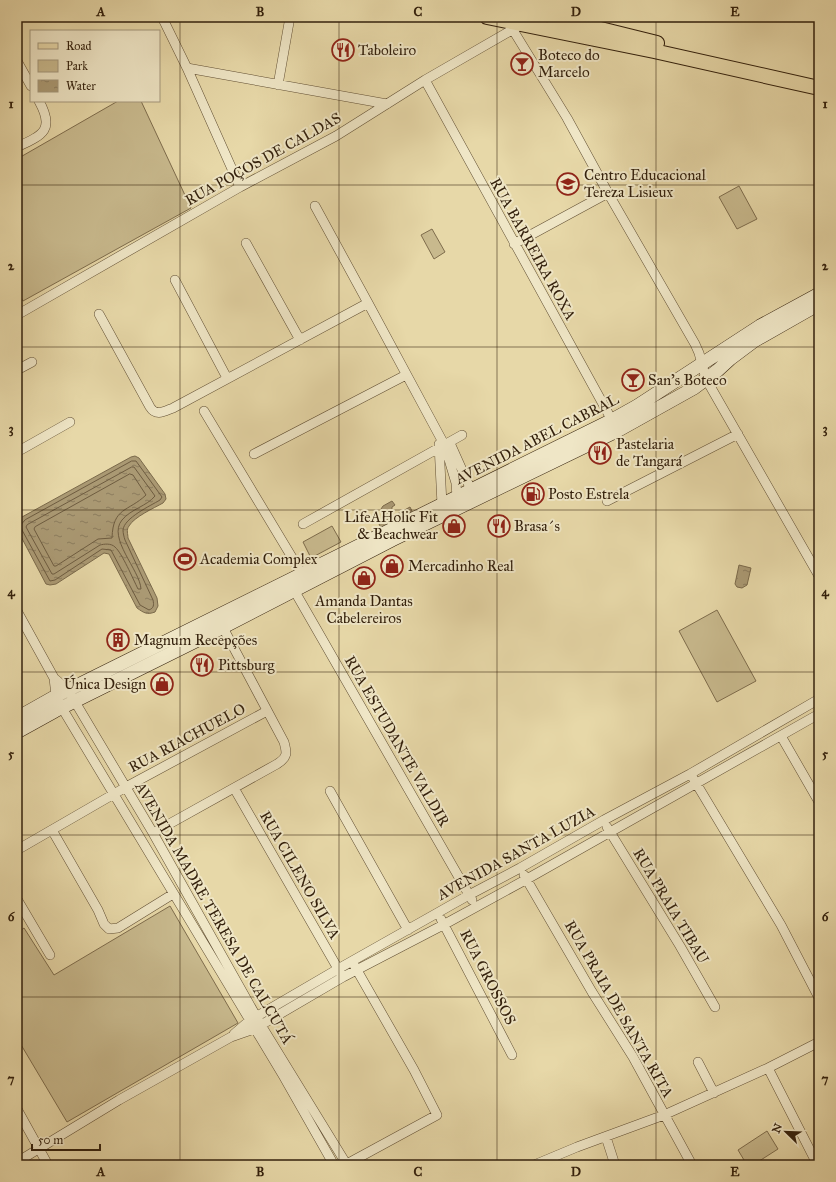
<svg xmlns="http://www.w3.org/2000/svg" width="836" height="1182" font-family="'IM FELL Great Primer',serif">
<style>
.green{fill:#c8b98d;stroke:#7e6c4c}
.water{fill:url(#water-ripples);stroke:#7a694a}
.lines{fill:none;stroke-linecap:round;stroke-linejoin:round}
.shore{stroke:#6e5c40;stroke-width:1}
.minor-casing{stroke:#604e33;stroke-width:10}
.secondary-casing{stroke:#33200c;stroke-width:14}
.primary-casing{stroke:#33200c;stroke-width:16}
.minor{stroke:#efe6c6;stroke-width:9}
.secondary{stroke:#efe6c6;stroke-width:13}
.primary{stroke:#e7d8a8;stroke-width:14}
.grid{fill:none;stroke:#33200c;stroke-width:1;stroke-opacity:0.55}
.labels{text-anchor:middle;stroke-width:4;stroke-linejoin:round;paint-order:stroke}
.poi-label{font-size:15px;fill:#33200c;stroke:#efe6c6;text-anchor:start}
.street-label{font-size:15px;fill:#33200c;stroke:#efe6c6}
.neatline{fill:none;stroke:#33200c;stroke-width:1.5}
.grid-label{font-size:13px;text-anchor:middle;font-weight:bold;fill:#33200c}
</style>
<defs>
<pattern id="water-ripples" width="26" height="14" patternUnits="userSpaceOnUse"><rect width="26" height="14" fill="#aa9973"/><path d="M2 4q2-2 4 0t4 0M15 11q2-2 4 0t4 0" fill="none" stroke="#8b7c5d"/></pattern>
</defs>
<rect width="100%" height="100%" fill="#e7d8a8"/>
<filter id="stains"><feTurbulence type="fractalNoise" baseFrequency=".005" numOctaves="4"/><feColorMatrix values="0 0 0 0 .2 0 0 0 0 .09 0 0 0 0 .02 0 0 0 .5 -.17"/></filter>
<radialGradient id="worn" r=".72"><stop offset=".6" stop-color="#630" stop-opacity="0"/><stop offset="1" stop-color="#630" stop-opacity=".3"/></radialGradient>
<path class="green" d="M118,101H141L191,208L23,301L17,290V159Z
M739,186L757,219L737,229L719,197Z
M432,229L445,252L434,259L421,235Z
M332,526L341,542L311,558L303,542Z
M717,610L756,681L717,702L679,631Z
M170,906L238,1023L67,1122L17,1038V933L24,928L54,975Z
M767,1131L778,1149L753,1165H747L738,1150Z"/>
<path class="water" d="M135,456L139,458L165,494L166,499L163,503C154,508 134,517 129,526C126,530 128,534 128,538L157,598L158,606L155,612C147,615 144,613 137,608L109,554L104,553L56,584L50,585L46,584L17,529V523L22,517L131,457Z
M392,501L395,505L392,507C392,512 391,514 387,516L383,514L381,509L383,506Z
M410,507L412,511L381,528L379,524Z
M739,565L751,568L747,585L742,588L737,587L735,584Z"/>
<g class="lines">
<path class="shore" d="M132,461H136L162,497L160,500C150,506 124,518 123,530C123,533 124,537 125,540L153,600C154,605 154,608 149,610L140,605L111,550L102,549L55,580L50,581L22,530L19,527L25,520Z
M132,467H134L155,496C147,506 131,509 122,520C107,538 140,570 141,589H138C133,579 122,553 115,547C111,543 104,544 100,545L54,574H52L26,527L27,525Z
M130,474L133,475L146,495C128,512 113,507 112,538L98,539L56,566H54L34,529L35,527Z"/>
<g class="minor-casing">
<path id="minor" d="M162,17L187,68L240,187
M513,30L567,118L608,193L695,344L699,353L706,379L819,576
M17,61L31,86
M187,68L387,104
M425,80L614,424
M278,85L290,17
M17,147C43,135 55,130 39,101
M315,206L368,303L445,446L456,483L457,497
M246,243L300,340
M514,244L608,193
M175,280L227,378
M99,314L150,407C156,417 165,411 173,408L368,303
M17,315L240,187L336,136L425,80L517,27
M17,370L32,362
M204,411L305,579
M450,443L471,490
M439,444L442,505
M17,452L70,422
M254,454L406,375
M607,501L738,434
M303,524L462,435
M294,590L472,900
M17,611L54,678L56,696L62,708L284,1077L334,1165
M54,678L68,690L153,833L261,1025L347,1165
M781,736L819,802
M693,778L781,925L819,998
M234,788L341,974
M330,791L408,930
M607,827L680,946L715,1007
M52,830L98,910L104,924L109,929L118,928L173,894
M153,833L277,764C288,757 287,753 284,742L220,622
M17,850L126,787L267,711
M524,875L592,992L633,1057L692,1165
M17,899L50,955
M441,919L512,1055
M234,1034L249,1021L338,969L469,895L520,868L604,820L690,774L819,699
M698,1062L714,1093
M768,1068L814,1158
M17,1109L48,1165
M606,1137L615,1165
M17,1162L119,1100L231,1037L254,1029L261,1025L343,977L445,924L527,879L819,714
M345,1165L437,1115L414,1070L354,965
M534,1165L577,1147L664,1115L768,1068L819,1042"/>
</g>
<g class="secondary-casing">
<path id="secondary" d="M17,718L56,696L612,420L637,406L760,326L819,294
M17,732L55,711L206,636L392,540L617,431L694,388L718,370L730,359L754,341L819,304"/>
</g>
<g class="primary-casing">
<path id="primary" d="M487,17L654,51L819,88
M552,17L657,43"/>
</g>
<use href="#minor" class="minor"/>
<use href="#secondary" class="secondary"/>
<use href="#primary" class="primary"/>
</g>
<path class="grid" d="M180,17V1165M339,17V1165M497,17V1165M656,17V1165M17,185H819M17,347H819M17,510H819M17,672H819M17,835H819M17,997H819"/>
<defs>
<g id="restaurant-ring" transform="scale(1.15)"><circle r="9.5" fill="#efe6c6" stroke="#8f2418" stroke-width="1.5"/><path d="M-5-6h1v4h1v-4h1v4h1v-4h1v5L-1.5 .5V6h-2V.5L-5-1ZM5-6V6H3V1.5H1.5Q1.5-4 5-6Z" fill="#8f2418"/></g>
<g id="bar-ring" transform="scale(1.15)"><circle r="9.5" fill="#efe6c6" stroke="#8f2418" stroke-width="1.5"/><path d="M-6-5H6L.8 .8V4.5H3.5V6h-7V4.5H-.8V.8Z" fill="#8f2418"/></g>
<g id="school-ring" transform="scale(1.15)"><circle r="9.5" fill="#efe6c6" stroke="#8f2418" stroke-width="1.5"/><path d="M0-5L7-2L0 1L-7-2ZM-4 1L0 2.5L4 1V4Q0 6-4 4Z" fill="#8f2418"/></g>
<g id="fuel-ring" transform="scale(1.15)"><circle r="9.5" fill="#efe6c6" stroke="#8f2418" stroke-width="1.5"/><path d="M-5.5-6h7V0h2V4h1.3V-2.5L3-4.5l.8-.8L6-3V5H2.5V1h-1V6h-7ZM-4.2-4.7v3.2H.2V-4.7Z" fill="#8f2418"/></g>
<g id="shop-ring" transform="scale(1.15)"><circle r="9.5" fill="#efe6c6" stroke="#8f2418" stroke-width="1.5"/><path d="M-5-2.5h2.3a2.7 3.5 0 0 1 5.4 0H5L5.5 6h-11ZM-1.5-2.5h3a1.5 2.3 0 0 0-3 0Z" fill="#8f2418"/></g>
<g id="stadium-ring" transform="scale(1.15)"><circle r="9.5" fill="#efe6c6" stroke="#8f2418" stroke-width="1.5"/><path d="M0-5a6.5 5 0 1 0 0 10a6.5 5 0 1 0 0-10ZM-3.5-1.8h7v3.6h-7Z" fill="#8f2418"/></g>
<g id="building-ring" transform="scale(1.15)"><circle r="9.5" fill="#efe6c6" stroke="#8f2418" stroke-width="1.5"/><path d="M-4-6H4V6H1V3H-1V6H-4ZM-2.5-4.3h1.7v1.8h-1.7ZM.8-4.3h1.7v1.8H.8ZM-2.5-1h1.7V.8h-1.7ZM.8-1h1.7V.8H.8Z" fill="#8f2418"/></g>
</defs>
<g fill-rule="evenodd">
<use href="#restaurant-ring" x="343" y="50"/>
<use href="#bar-ring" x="522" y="64"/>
<use href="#school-ring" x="568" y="184"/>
<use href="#bar-ring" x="633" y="380"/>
<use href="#restaurant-ring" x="600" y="453"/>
<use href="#fuel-ring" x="533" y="494"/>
<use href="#shop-ring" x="454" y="526"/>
<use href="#restaurant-ring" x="499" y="526"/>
<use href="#stadium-ring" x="185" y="559"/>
<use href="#shop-ring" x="392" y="566"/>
<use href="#shop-ring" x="364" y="578"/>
<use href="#building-ring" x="118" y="640"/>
<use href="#restaurant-ring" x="202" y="665"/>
<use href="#shop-ring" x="162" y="684"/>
</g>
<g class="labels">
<g class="poi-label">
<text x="358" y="55">Taboleiro</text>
<text x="538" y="60">Boteco do<tspan x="538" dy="17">Marcelo</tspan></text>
<text x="584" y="180">Centro Educacional<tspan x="584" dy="17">Tereza Lisieux</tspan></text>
<text x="648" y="385">San's Boteco</text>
<text x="616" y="449">Pastelaria<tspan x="616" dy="17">de Tangará</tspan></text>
<text x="548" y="499">Posto Estrela</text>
<text x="438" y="522" text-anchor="end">LifeAHolic Fit<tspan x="438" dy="17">&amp; Beachwear</tspan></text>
<text x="514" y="531">Brasa´s</text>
<text x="200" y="564">Academia Complex</text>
<text x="408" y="571">Mercadinho Real</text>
<text x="364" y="606" text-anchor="middle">Amanda Dantas<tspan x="364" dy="17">Cabelereiros</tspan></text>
<text x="134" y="645">Magnum Recepções</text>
<text x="218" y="670">Pittsburg</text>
<text x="146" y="689" text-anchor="end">Única Design</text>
</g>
<g class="street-label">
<text transform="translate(263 159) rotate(-29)" y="5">RUA POÇOS DE CALDAS</text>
<text transform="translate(533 249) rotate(61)" y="5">RUA BARREIRA ROXA</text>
<text transform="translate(537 439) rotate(-27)" y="5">AVENIDA ABEL CABRAL</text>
<text transform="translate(187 738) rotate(-28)" y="5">RUA RIACHUELO</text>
<text transform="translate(397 741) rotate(60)" y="5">RUA ESTUDANTE VALDIR</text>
<text transform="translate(516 853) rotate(-29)" y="5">AVENIDA SANTA LUZIA</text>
<text transform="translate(300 875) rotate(60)" y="5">RUA CILENO SILVA</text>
<text transform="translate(671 906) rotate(59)" y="5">RUA PRAIA TIBAU</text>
<text transform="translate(214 913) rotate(60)" y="5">AVENIDA MADRE TERESA DE CALCUTÁ</text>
<text transform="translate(488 977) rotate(63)" y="5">RUA GROSSOS</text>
<text transform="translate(619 1009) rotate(60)" y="5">RUA PRAIA DE SANTA RITA</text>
</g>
</g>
<rect width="836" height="1182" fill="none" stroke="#e7d8a8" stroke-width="44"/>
<rect x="30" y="30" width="130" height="72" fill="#efe6c6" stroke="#a4977c"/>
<rect x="38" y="43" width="20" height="6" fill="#e7d8a8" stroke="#a4977c"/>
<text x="66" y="50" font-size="12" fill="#33200c">Road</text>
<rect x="38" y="60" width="20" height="12" fill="#c8b98d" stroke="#a4977c"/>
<text x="66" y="70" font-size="12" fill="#33200c">Park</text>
<rect x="38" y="80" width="20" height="12" fill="url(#water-ripples)" stroke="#a4977c"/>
<text x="66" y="90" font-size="12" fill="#33200c">Water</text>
<g transform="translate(786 1132) rotate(293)" stroke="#efe6c6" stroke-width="3" paint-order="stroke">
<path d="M0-3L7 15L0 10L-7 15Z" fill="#33200c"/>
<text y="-6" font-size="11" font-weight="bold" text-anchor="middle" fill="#33200c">N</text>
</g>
<path d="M32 1144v6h68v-6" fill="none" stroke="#33200c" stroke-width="2"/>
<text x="38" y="1144" font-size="12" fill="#33200c" stroke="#efe6c6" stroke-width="3" paint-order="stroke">50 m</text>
<rect x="22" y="22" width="792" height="1138" class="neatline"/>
<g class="grid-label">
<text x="101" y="16">A</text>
<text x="260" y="16">B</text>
<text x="418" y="16">C</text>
<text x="576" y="16">D</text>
<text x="735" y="16">E</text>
<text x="11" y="108">1</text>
<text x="825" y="108">1</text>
<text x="11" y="270">2</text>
<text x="825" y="270">2</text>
<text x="11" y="433">3</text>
<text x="825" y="433">3</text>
<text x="11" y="596">4</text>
<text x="825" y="596">4</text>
<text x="11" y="758">5</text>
<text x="825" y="758">5</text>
<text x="11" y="921">6</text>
<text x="825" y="921">6</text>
<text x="11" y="1083">7</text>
<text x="825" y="1083">7</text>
<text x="101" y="1176">A</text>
<text x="260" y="1176">B</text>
<text x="418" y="1176">C</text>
<text x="576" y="1176">D</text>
<text x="735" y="1176">E</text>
</g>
<rect width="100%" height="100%" filter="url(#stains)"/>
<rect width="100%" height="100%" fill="url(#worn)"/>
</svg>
